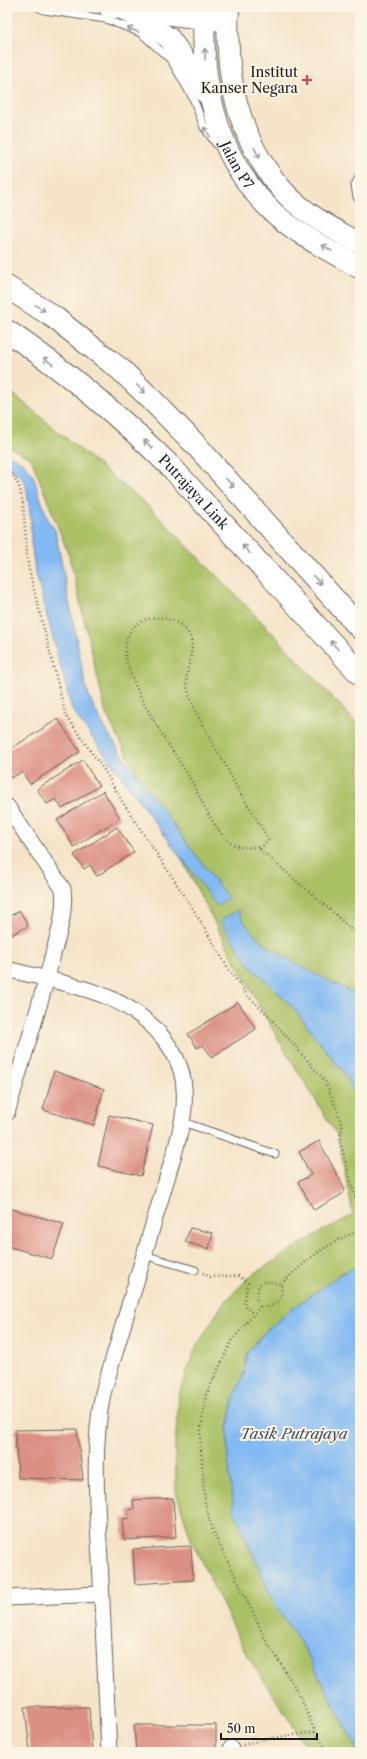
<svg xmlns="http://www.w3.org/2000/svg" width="367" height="1759" font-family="'Libre Caslon Text',serif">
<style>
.green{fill:#abc166;stroke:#646e41}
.water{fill:#83baf3;stroke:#506b88}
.building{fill:#dc8f84}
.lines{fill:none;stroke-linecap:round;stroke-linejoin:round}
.lane-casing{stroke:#686259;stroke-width:9}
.street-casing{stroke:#686259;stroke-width:17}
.secondary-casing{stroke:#686259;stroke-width:23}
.highway-casing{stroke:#686259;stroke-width:24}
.path{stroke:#686259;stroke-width:2.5;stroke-dasharray:1 3;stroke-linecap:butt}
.lane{stroke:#fff;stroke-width:7}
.street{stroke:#fff;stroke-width:15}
.secondary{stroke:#fff;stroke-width:21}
.highway{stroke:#fff;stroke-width:22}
.oneway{stroke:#999}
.poi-dot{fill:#d1495b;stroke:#fcf5e5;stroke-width:1.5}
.labels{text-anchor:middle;stroke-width:4;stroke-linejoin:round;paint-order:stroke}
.poi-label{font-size:14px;fill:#1c1c1c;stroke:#fcf5e5;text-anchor:end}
.street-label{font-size:14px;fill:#1c1c1c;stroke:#fcf5e5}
.water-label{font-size:15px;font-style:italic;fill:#405367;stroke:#fcf5e5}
</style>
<rect width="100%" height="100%" fill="#fcf5e5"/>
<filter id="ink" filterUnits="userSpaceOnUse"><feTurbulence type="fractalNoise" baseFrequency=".025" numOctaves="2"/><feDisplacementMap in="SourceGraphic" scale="8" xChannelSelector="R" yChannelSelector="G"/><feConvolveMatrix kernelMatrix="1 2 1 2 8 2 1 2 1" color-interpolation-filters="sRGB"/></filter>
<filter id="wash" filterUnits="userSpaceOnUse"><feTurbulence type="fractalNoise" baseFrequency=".012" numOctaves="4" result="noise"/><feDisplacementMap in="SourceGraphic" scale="16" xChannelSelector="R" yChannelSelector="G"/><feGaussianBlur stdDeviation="0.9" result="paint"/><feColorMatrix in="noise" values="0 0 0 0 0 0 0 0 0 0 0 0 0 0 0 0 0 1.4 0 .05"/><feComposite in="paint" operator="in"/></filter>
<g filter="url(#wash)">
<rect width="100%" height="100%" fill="#f5e4c9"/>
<path class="green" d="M7,389L148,506L264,624L360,727V1265L341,1274L292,1309L266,1331L248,1352L244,1373L234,1398L228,1428V1459L275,1605L304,1648L359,1752H309L292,1724L248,1657L192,1542L176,1492L175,1445L179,1394L195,1349L222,1305L249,1277L315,1235L353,1215L338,1137L277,1037L234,960L106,714L70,558L31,458L7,446Z"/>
<path class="water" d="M7,454L22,462L32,473L48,520L55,530L86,688C99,726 125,758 149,791C175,827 201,862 228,898L217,906L72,710L35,570L31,541V519L26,484L20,475L7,467Z
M238,910C250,938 274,950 299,965C319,976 339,986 360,996V1129L359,1106L347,1077L294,1009L273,987L252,968L220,921Z
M360,1265V1752H359L304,1648L275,1605L234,1511L228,1459V1428L234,1398L244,1373L248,1352L266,1331L292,1309L341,1274Z"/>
<g id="blocks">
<path class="building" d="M58,719L80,752L30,784L22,772L11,778L7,772V751Z
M83,760L99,786L62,809L56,799L47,804L37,789Z
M103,791L120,818L74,847L57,820Z
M117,827L134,852L97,876L90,865L84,869L74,855Z
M20,911L28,926L7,937V917Z
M238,1002L256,1029L212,1057L203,1045L197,1048L188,1034Z
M54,1071L104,1089L94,1125L43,1110Z
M109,1115L153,1125L141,1176L98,1166Z
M319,1141L345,1189L341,1195L314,1210L298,1182L311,1175L299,1152Z
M9,1208L64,1224L52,1259L7,1246V1218Z
M190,1228L213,1233L209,1249L185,1242Z
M77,1429L83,1480L18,1478L15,1430Z
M173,1498L176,1537L124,1540L122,1519L129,1518L128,1510L134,1509L133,1500Z
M191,1546L193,1580L135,1584L133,1549Z
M25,1707H89L92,1752H30Z
M134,1725H216V1752H136Z"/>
</g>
</g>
<g filter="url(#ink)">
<use href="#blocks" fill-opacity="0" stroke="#686259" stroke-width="1"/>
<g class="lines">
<g class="lane-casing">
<path id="lane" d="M38,7L44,10L106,19L141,33L171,60L193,98L204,127L217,145
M360,176L355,185L357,197L360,199
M183,1122L275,1154
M144,1255L195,1270"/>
</g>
<g class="street-casing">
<path id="street" d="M7,806L63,889C66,913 58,935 52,958C39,1010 22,1061 7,1113
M7,969C63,984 126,990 164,1039C175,1053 183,1070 184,1088C186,1110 181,1130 175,1151L103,1393C92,1448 97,1504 100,1560C103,1624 106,1688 109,1752
M7,1598L101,1594
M231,1748V1752"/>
</g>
<g class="secondary-casing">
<g id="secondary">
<path d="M109,7L217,20"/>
<path id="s1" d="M205,7C199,77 216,155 267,206C289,230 331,252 360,268"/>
<path d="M229,7C227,18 228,29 228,40C229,97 247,151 285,193C306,215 334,229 360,244"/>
<path d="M125,10L169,38L195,74L206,93"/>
</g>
</g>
<g class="highway-casing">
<g id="highway">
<path d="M7,287L55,318L84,341L121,370L150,398L194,443L360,628"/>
<path id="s2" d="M7,331C66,371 122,418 173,469L360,674"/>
</g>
</g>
<path class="path" d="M7,472L13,475L19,486L23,503L28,566L66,716L104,770L122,801L195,912L229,970L248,996L267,1014L325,1081L338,1112L342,1127L340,1142L360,1214
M260,849L268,840C260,823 250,808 240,793C234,783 229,771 223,761C210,738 196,716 188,691C181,672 201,647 186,630C171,613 140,613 129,634C126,641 124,652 126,660C139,705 169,743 192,782C201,799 215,832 231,843C239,849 247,847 257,847L336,915L360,938
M203,1273L210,1277L239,1276L248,1283L244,1304L253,1314
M281,1284C306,1261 328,1241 360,1231
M260,1307L256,1298L259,1285L265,1281L281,1284C284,1301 277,1307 260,1307L232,1340L206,1395L200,1436L205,1502L213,1532L251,1608L264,1637L298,1692L315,1732L328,1752
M243,1745L265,1739L315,1732"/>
<use href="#lane" class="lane"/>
<use href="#street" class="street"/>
<use href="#secondary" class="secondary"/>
<use href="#highway" class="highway"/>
</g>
<defs><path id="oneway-shaft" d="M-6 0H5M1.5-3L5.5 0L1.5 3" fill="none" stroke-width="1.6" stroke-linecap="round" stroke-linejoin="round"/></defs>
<g class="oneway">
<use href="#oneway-shaft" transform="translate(133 30) rotate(-159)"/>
<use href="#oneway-shaft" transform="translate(205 54) rotate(-92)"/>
<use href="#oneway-shaft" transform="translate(207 132) rotate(-125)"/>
<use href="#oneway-shaft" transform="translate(257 153) rotate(63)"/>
<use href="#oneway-shaft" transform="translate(327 248) rotate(-149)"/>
<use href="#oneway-shaft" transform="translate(40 308) rotate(34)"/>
<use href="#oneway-shaft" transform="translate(48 361) rotate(-142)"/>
<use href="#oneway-shaft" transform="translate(141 389) rotate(44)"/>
<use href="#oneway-shaft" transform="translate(148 444) rotate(-136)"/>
<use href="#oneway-shaft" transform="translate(230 483) rotate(48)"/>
<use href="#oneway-shaft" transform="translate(246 549) rotate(-132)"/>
<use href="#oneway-shaft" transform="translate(317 580) rotate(48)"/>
<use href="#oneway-shaft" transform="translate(334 645) rotate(-132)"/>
</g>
</g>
<path class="poi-dot" d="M305 74h4v4h4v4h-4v4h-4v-4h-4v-4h4z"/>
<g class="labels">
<g class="poi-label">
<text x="298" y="77">Institut<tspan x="298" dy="16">Kanser Negara</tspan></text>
</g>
<g class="street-label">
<text dy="5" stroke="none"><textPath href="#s1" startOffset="164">Jalan P7</textPath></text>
<text dy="5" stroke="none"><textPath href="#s2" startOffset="247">Putrajaya Link</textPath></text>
</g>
<g class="water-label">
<text x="294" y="1439">Tasik Putrajaya</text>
</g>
</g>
<rect width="367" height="1759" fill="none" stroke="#fcf5e5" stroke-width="24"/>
<path d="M221 1733v6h96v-6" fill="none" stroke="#1c1c1c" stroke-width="2"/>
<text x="227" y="1733" font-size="12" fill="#1c1c1c" stroke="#fcf5e5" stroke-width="3" paint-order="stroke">50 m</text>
</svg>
